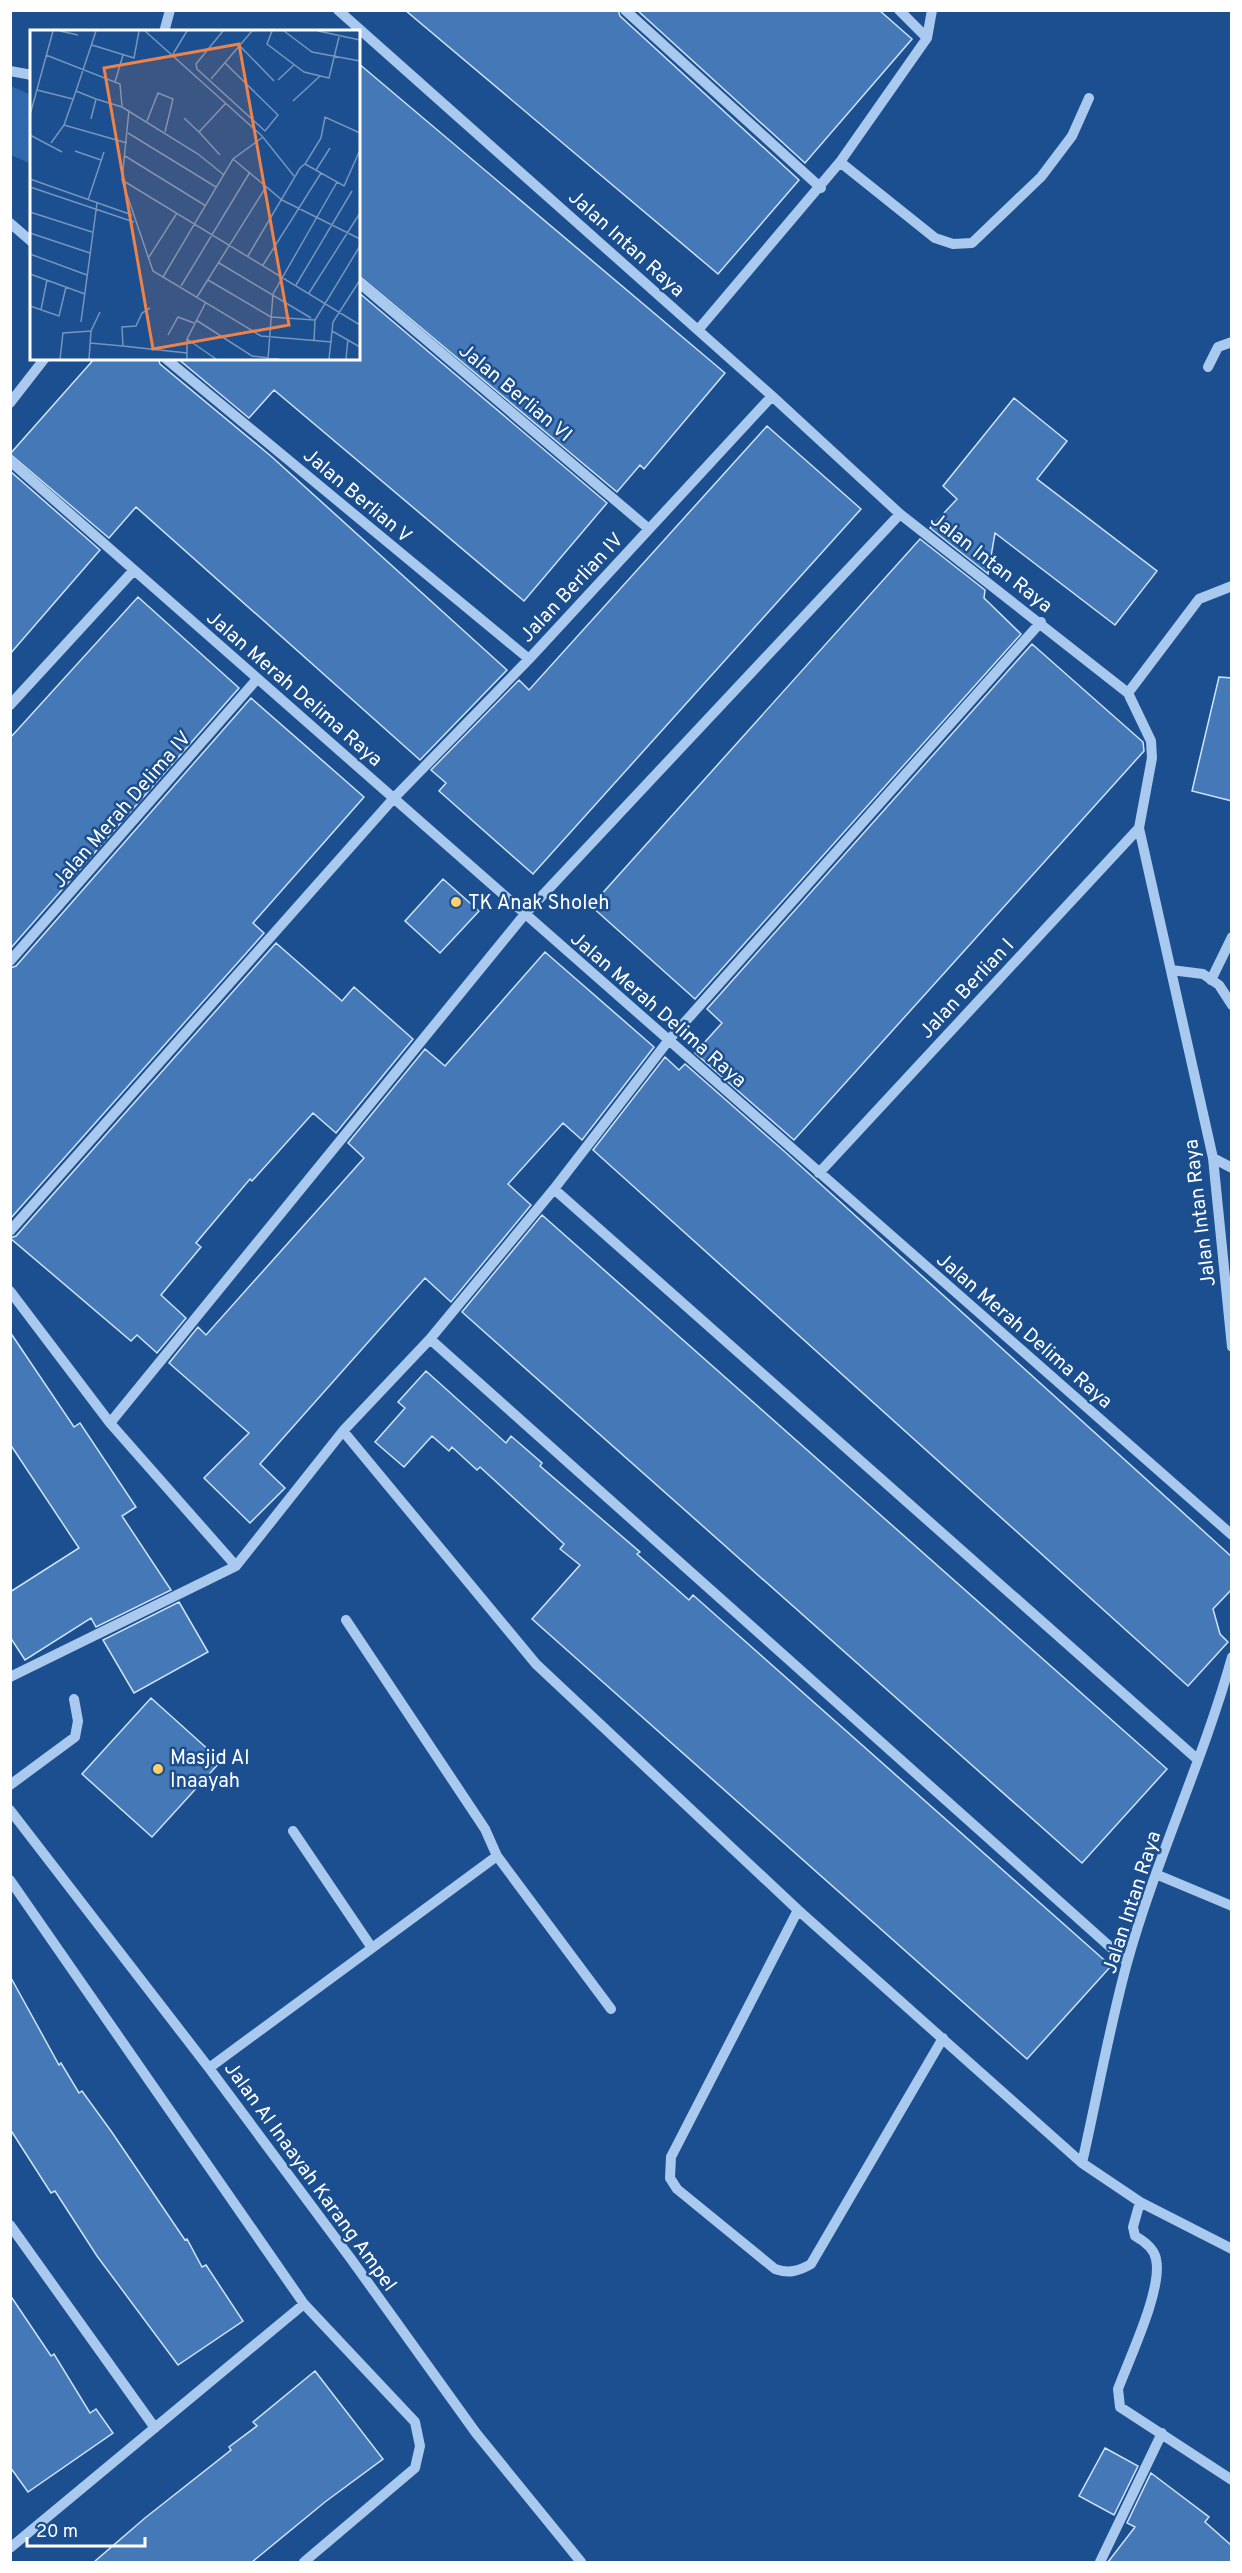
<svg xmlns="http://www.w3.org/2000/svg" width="1242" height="2573" font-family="Overpass,sans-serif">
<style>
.green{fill:#2e69ad}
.building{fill:#4478b7;stroke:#cfe3fa;stroke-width:1.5}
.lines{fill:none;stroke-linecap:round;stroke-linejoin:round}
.minor{stroke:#a9c9ee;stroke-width:10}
.poi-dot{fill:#ffd166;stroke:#1b4f8f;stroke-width:2}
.labels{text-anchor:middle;stroke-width:5;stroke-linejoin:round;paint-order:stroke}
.street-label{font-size:20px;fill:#fff;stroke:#1b4f8f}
.poi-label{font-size:20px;fill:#fff;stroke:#1b4f8f;text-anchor:start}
.inset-road{fill:none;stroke:#7695bc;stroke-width:1.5}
.view{fill:#ee8249;fill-opacity:0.15;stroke:#ee8249;stroke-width:3}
.inset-edge{fill:none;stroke:#fff;stroke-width:3}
</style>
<rect width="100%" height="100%" fill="#1b4f8f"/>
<path class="green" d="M11,86L31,95V164L11,155Z"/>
<path class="building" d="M405,10H618L620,16L799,180L718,274Z
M637,10H879L912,39L805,163Z
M358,63L725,373L644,469L640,465L617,492L358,275Z
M358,292L607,503L524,601L274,390L249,418L177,358H358Z
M95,358H158L160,364L272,457L507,670L420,760L136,507L109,538L10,454Z
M1014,398L1067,441L1037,479L1157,571L1115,625L995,533L988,574L930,528L957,499L943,486Z
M767,426L861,509L533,874L439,791L446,783L431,770L519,680L529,690Z
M10,471L100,550L10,654Z
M920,539L985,590L984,598L1021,634L695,999L591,906Z
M138,597L239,688L10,949V738Z
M1032,644L1143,742L1144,751L794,1140L695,1053L722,1023L707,1009Z
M1219,677L1232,678V801L1192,791Z
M251,698L364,797L253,923L264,933L10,1219V968L16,966Z
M443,879L479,911L440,953L405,921Z
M276,943L342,1001L354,987L413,1039L336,1133L313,1113L252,1181L250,1179L196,1243L201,1247L161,1295L186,1318L157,1353L137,1335L131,1341L10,1238L16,1236Z
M545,952L654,1047L582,1140L563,1123L508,1184L531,1205L451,1302L425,1278L260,1464L285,1488L250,1523L204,1478L249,1433L169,1363L198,1327L206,1335L364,1158L348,1143L425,1049L445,1066Z
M665,1057L679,1070L685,1064L784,1151L1232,1557V1589L1213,1609L1220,1634L1228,1642L1188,1686L593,1150Z
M542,1215L1167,1769L1082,1863L462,1312Z
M10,1332L74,1427L80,1423L136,1507L122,1516L171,1590L96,1627L91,1618L25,1660L10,1637V1592L79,1548L10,1444Z
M426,1371L506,1443L511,1436L542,1463L540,1466L640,1552L637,1554L689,1600L693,1595L1111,1966L1027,2059L532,1619L580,1565L560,1549L564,1544L480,1467L477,1470L452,1447L449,1451L432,1436L404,1467L375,1442L405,1408L398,1402Z
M179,1602L208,1652L134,1693L103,1640Z
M151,1698L221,1761L152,1837L82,1774Z
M10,1976L59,2065L61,2063L79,2093L82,2091L111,2131L185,2240L187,2239L202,2267L206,2265L243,2321L178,2365L97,2256L55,2191L51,2193L10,2129Z
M10,2295L51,2356L54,2354L90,2413L96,2409L113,2433L28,2492L10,2467Z
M315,2371L383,2459L325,2502L252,2562H94L145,2518L231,2450L229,2447L257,2426L253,2422Z
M1105,2448L1138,2466L1114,2515L1079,2496Z
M1151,2473L1209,2517L1205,2522L1232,2546V2562H1108L1135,2527L1127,2523Z"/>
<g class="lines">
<path class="minor" d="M338,10L772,396L900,514L1128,693L1151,741L1152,758L1139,828L1213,1158L1232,1347
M625,10L821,188
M899,10L927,38
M164,32L170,10
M10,71L32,75
M840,162L935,238L953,244L972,243L1041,177L1072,136L1089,98
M10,223L32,242
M358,282L649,529
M698,330L840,162L927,38L932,10
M165,358L529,659
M1208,367L1218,347L1232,342
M10,403L45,358
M10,461L1232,1535
M1128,693L1199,599L1232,586
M10,705L134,570
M10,961L257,679
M1171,970L1203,974L1219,985L1232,1005
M1211,980L1232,937
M1213,1158L1232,1168
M819,1173L1139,828
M554,1189L1197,1759
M10,1231L393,799L529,659L772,396
M10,1291L110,1423L236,1566
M430,1339L1127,1962
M110,1423L525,914L900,514
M343,1431L536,1664L798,1910L1082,2163L1140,2202L1232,2249
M10,1677L236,1566L343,1431L430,1339L554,1189L668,1041L1041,622
M10,1785L75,1737L78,1721L74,1699
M10,1810L209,2068L351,2259L476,2433L581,2562
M293,1831L372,1948
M497,1856L611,2009
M1158,1875L1232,1906
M10,1880L304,2304L415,2422L420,2446L415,2468L304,2562
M798,1910L671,2157L670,2178L677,2189L775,2269C789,2274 799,2271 811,2264L943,2038
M209,2068L497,1856L485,1829L346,1620
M1082,2163C1097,2097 1109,2029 1127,1963C1156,1859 1203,1761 1232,1657
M1140,2202L1133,2227L1135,2236C1144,2241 1154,2248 1156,2259C1163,2289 1129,2359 1118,2389L1120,2407L1232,2480
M10,2225L155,2428
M10,2548L304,2304
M1100,2562L1162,2433"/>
</g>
<g class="poi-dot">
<circle cx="456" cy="902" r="6"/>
<circle cx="158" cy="1769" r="6"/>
</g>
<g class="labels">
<g class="street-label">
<text transform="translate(627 243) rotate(42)" y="7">Jalan Intan Raya</text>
<text transform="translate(516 392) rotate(40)" y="7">Jalan Berlian VI</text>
<text transform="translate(358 495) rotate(40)" y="7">Jalan Berlian V</text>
<text transform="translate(992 562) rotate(38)" y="7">Jalan Intan Raya</text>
<text transform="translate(571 587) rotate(-47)" y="7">Jalan Berlian IV</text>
<text transform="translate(295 688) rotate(41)" y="7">Jalan Merah Delima Raya</text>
<text transform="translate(121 809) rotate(-49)" y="7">Jalan Merah Delima IV</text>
<text transform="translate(966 988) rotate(-47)" y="7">Jalan Berlian I</text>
<text transform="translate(659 1009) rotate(41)" y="7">Jalan Merah Delima Raya</text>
<text transform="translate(1199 1213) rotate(-97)" y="7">Jalan Intan Raya</text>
<text transform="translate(1025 1330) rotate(41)" y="7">Jalan Merah Delima Raya</text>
<text transform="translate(1131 1902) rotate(-72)" y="7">Jalan Intan Raya</text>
<text transform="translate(311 2176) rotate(54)" y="7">Jalan Al Inaayah Karang Ampel</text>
</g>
<g class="poi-label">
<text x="468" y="909">TK Anak Sholeh</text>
<text x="170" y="1764">Masjid Al<tspan x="170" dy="23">Inaayah</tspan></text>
</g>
</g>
<g transform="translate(30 30)">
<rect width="330" height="330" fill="#1b4f8f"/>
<path class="inset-road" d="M30,1L48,5M115,1L232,106L264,146M193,1L166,34L167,39L235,101L248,85L195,33M242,1L237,14L274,42L299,48L309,7M254,1L282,22L330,31M288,1L330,10M62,15L104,28L109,1M210,16L244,51M143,24L157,1M16,25L90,54L92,76M181,49L222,1M248,50L264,35M85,52L93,25M7,60L43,69M46,61L34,95L97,113M66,69L46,61L66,1M263,71L290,46M99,80L92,150L123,241L231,306L302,312M0,85L23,1M154,88L169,102M61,89L66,69L92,77L168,124L194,145M117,91L128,63L143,69L135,102M98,103L186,157M0,105L32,122M21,113L34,95M45,121L71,130M190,125L169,102L196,73M95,126L176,176M203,129L252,170L330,209M275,134L291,108L295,87L330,103M286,140L300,118M0,149L102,185M92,150L330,295M0,157L104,192M58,170L74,122M0,182L62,202M0,203L60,223M0,224L57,245M218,226L270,138L275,134L314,156L330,120M119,227L147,183M189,233L281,288M233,235L291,143M0,244L55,264M133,247L203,129L233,107M178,250L241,287L285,290M266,255L322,161M151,256L220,142M279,263L330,183M167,267L236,157M0,276L29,286L36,257M120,278L112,283L106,296L92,297L93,316L157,323M11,280L17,250M166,290L222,326L249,329M51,292L67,173M302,301L330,317M138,305L148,287L164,293M157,309L186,329M284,311L285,290L330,216M60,313L93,316M30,329L33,303L61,301M59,329L61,301L70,282M157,329V309L176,272M238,329L243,264L307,152M299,329L303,292L330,250M316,329L318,309"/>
<path class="view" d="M209,14L259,295L123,319L74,38Z"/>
<rect width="330" height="330" class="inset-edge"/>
</g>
<rect width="1242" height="2573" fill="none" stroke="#ffffff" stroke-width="24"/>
<path d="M27 2537v9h118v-9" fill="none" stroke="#ffffff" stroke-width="3"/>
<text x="36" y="2537" font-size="18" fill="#ffffff" stroke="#1b4f8f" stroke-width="4.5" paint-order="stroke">20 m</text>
</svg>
